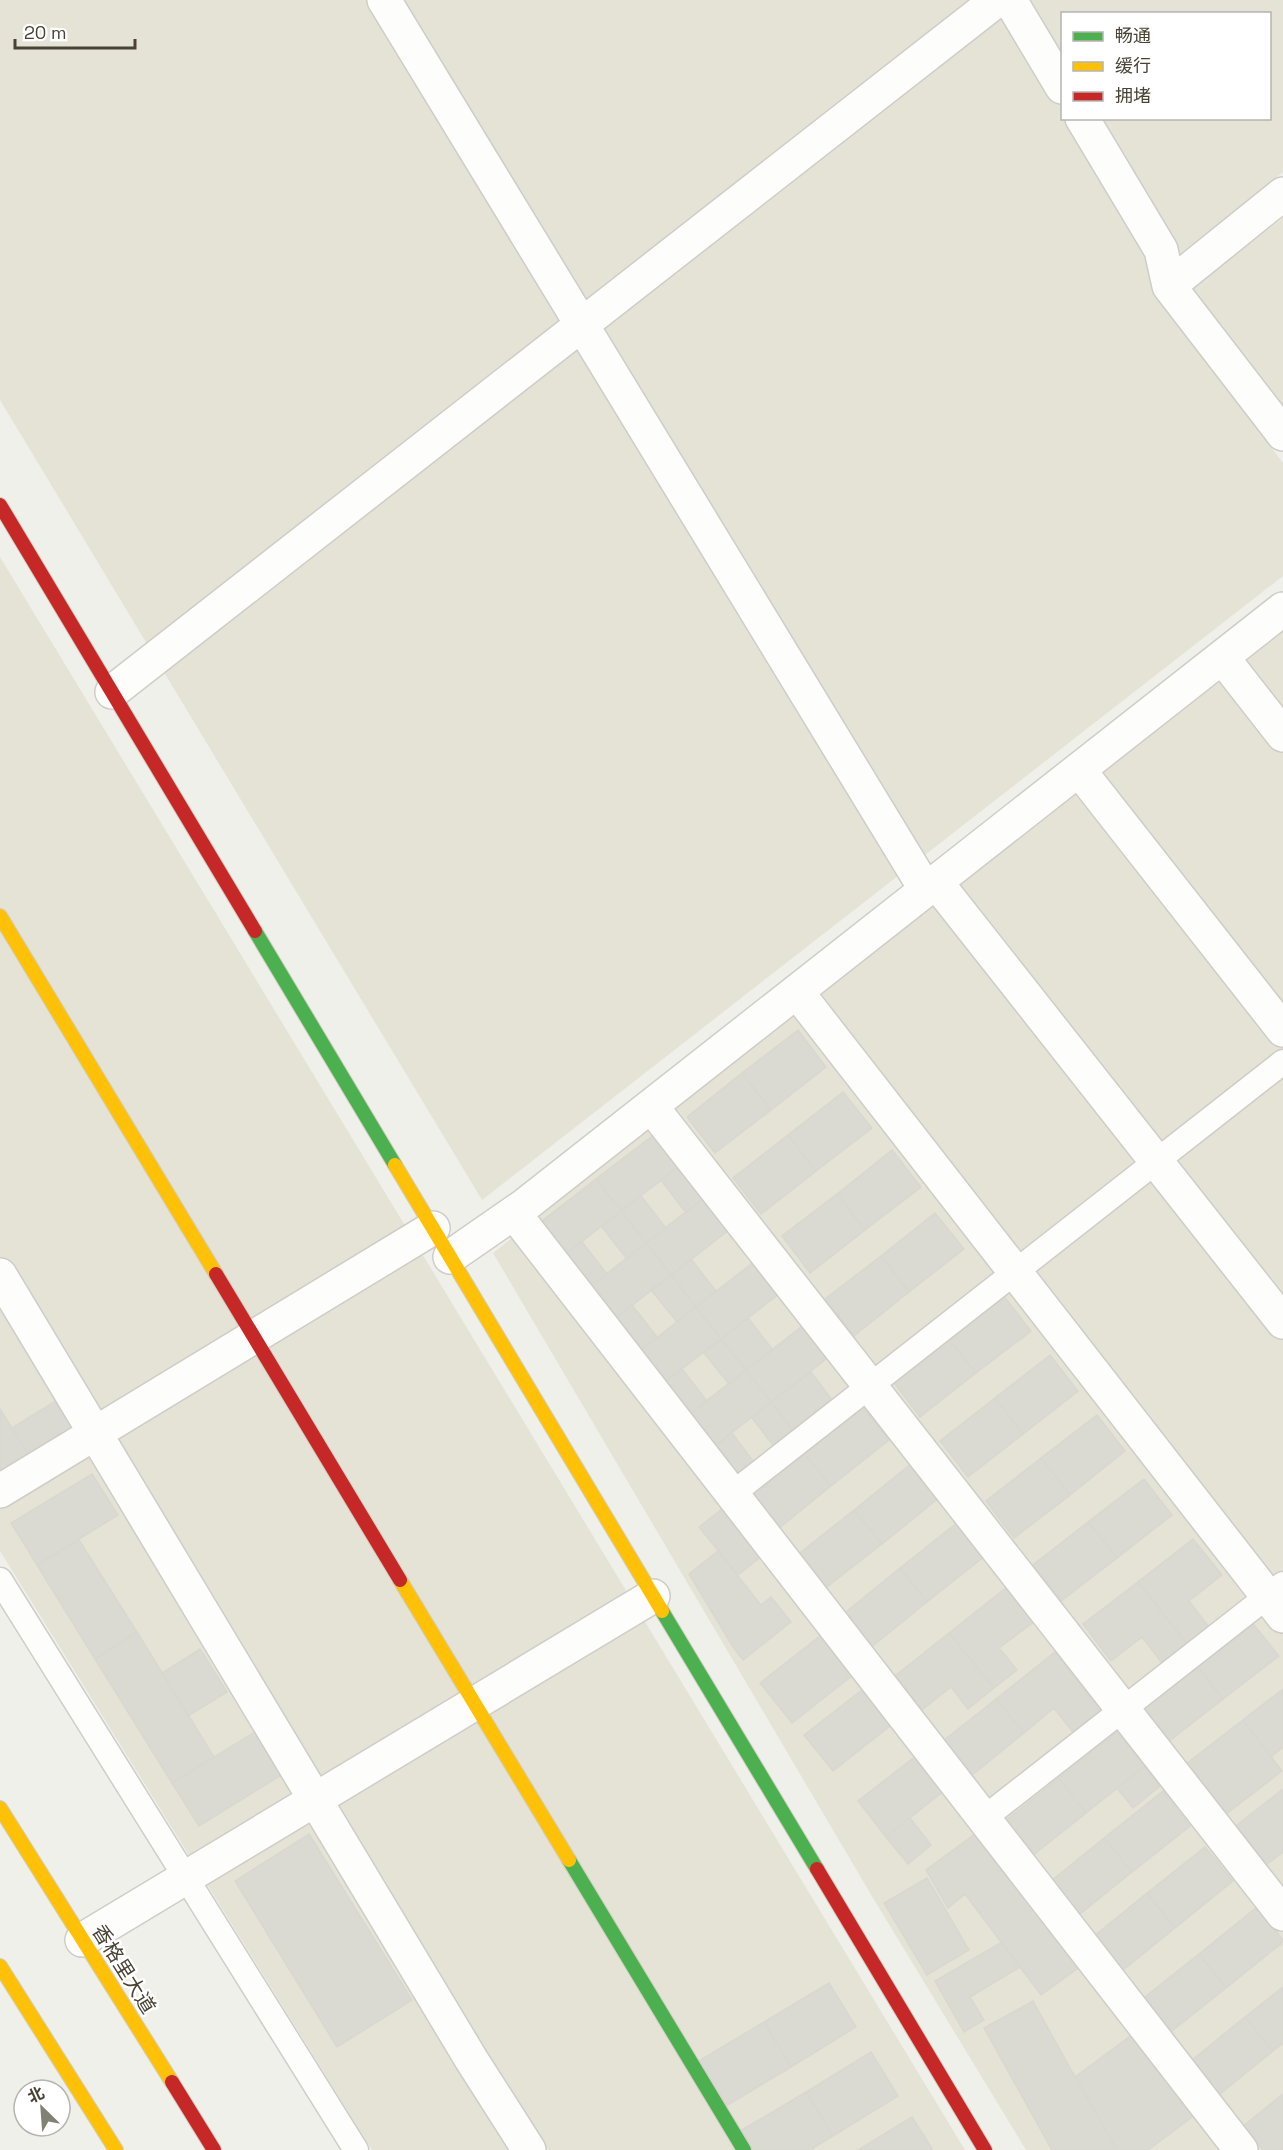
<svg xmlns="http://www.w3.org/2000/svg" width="1283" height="2150" font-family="'Space Grotesk','Noto Sans SC',sans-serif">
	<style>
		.residential { fill: #e5e3d6 }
		.building { fill: #dad9d2; stroke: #d9d7cf; stroke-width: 1.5 }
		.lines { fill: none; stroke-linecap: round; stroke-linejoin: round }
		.lane-casing { stroke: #cfcdc7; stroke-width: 27 }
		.street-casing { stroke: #cfcdc7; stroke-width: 36 }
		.fast-casing { stroke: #d0cec0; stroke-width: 16 }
		.slow-casing { stroke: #d0cec0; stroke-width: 16 }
		.jam-casing { stroke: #d0cec0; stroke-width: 16 }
		.lane { stroke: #fdfdfc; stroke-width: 24 }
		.street { stroke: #fdfdfc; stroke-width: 33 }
		.fast { stroke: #4caf50; stroke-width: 14 }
		.slow { stroke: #ffc107; stroke-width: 14 }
		.jam { stroke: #c62828; stroke-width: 14 }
		.labels { text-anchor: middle; stroke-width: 5; stroke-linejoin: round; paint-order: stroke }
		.street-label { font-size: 20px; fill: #484334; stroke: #fff }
	</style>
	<rect width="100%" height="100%" fill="#f0f0ea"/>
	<path class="residential" d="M0 0H996L1062 107V118L1070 119 1144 237 1154 291 1283 463V576L482 1200 0 400Z
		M1020 0H1283V172L1180 254 1094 119 1270 118V14H1062V69Z
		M1283 218V423L1184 295Z
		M0 557 965 2150H372L0 1551Z
		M1283 626V2150H1026L873 1898 493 1253Z"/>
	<path class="building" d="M798 1030 826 1067 771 1110 742 1073Z
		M742 1073 771 1110 715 1153 687 1117Z
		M843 1092 872 1128 816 1171 788 1135Z
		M655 1134 681 1165 621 1211 596 1179Z
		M788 1135 816 1171 761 1214 733 1178Z
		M892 1150 921 1187 865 1230 837 1194Z
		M681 1165 705 1197 686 1213 661 1180Z
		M596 1179 621 1211 562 1257 537 1225Z
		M837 1194 865 1230 810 1273 782 1236Z
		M641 1196 666 1228 646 1243 621 1211Z
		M705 1197 730 1229 671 1275 646 1243Z
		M621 1211 646 1243 627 1259 602 1227Z
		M935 1213 964 1249 909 1292 881 1256Z
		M582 1242 607 1274 587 1289 562 1257Z
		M646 1243 671 1275 612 1321 587 1289Z
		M881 1256 909 1292 854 1336 825 1299Z
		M691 1259 716 1291 696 1307 671 1275Z
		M755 1261 780 1293 721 1339 696 1307Z
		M671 1275 696 1307 677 1322 651 1290Z
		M1003 1295 1031 1331 976 1373 947 1337Z
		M632 1305 657 1337 637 1353 612 1321Z
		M696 1307 721 1339 662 1384 637 1353Z
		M748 1318 773 1350 746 1370 721 1339Z
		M805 1324 830 1356 771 1402 746 1370Z
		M947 1337 976 1373 920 1417 892 1380Z
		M721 1339 746 1370 729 1384 703 1352Z
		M1050 1355 1078 1391 1023 1434 995 1398Z
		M682 1369 707 1401 687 1416 662 1384Z
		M746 1370 771 1402 712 1448 687 1416Z
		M811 1372 835 1404 796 1434 771 1402Z
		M62 1397 82 1428 32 1460 12 1428Z
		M995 1398 1023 1434 968 1477 940 1441Z
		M771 1402 796 1434 776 1449 752 1418Z
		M862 1406 889 1440 831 1486 803 1452Z
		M0 1409 32 1460 0 1479Z
		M1097 1415 1125 1451 1070 1495 1041 1458Z
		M732 1433 756 1465 737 1480 712 1448Z
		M803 1452 831 1486 773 1533 746 1499Z
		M1041 1458 1070 1495 1014 1538 986 1501Z
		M912 1463 940 1497 882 1544 854 1510Z
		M92 1474 118 1515 37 1565 11 1523Z
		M1144 1479 1172 1515 1117 1558 1088 1522Z
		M730 1503 768 1551 738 1575 699 1527Z
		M854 1510 882 1544 823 1590 796 1556Z
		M958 1522 985 1556 927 1602 900 1568Z
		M1088 1522 1117 1558 1061 1601 1033 1565Z
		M1193 1539 1222 1575 1189 1601 1209 1627 1187 1644 1138 1582Z
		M79 1540 137 1632 95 1659 37 1565Z
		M718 1551 761 1605 771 1597 791 1622 743 1660 733 1647 689 1574Z
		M900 1568 927 1602 869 1649 842 1615Z
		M1138 1582 1187 1644 1162 1663 1142 1637 1111 1661 1083 1624Z
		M1007 1587 1035 1621 999 1648 1017 1670 994 1688 949 1633Z
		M1250 1620 1279 1656 1223 1699 1195 1663Z
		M137 1632 214 1757 172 1783 95 1659Z
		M825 1632 857 1672 792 1723 760 1683Z
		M949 1633 994 1688 968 1709 951 1687 918 1713 891 1679Z
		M200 1649 227 1692 188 1716 162 1673Z
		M1055 1652 1102 1712 1075 1735 1054 1708 1024 1733 996 1699Z
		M1195 1663 1223 1699 1168 1742 1140 1706Z
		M867 1686 895 1722 833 1771 804 1735Z
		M1283 1689V1747L1271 1757 1243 1720Z
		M996 1699 1024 1733 966 1780 938 1745Z
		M1243 1720 1282 1771 1225 1815 1186 1764Z
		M260 1729 286 1772 199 1826 172 1783Z
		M1117 1732 1145 1766 1086 1813 1059 1778Z
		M921 1752 949 1787 886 1837 858 1801Z
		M1145 1766 1160 1786 1133 1808 1117 1788Z
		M1059 1778 1086 1813 1028 1859 1000 1825Z
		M1283 1789V1852L1263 1867 1232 1829Z
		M1163 1791 1190 1826 1132 1872 1104 1838Z
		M910 1818 931 1845 908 1864 886 1837Z
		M983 1828 1085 1963 1041 1995 965 1894 948 1908 926 1870Z
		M309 1834 412 2000 337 2047 235 1881Z
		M1104 1838 1132 1872 1074 1919 1046 1885Z
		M1205 1847 1233 1881 1175 1928 1147 1893Z
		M927 1878 969 1950 927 1975 884 1903Z
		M1147 1893 1175 1928 1117 1975 1089 1940Z
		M1257 1907 1283 1940V1942L1226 1988 1199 1954Z
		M1002 1942 1020 1967 970 1997 984 2020 964 2032 935 1981Z
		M1199 1954 1226 1988 1168 2034 1141 2000Z
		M829 1983 856 2027 791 2067 764 2022Z
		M1283 1987V2043L1273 2051 1245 2017Z
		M1033 2001 1075 2077 1117 2150H1052L984 2028Z
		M1245 2017 1273 2051 1215 2098 1187 2064Z
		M764 2022 791 2067 726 2106 699 2061Z
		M1136 2032 1196 2114 1148 2150H1117L1075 2077Z
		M871 2052 898 2096 833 2136 806 2092Z
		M806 2092 833 2136 810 2150H752L740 2131Z
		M1283 2094V2150H1263L1243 2126Z
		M912 2117 933 2150H858Z"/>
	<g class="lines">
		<g class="lane-casing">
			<path id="lane" d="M732 1494 1283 1062
				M0 1580 356 2150
				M983 1819 1283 1584"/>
		</g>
		<g class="street-casing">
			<path id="street" d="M384 0 926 890
				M1010 0 1062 87
				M1082 118 1161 250 1169 286 1283 434
				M1169 286 1283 194
				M1222 657 1283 735
				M112 692 997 0
				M1079 770 1283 1030
				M936 882 1283 1322
				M797 992 1283 1616
				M651 1106 1283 1914
				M514 1213 1241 2150
				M450 1257 525 1205 1283 609
				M0 1275 471 2059 529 2150
				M0 1491 433 1228
				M82 1940 653 1596"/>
		</g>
		<g class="fast-casing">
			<path id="fast" d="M255 931 395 1165
				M662 1611 817 1869
				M569 1860 744 2150"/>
		</g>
		<g class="slow-casing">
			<path id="slow" d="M0 916 216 1274
				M395 1165 662 1611
				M400 1580 569 1860
				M0 1808 172 2082
				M0 1966 116 2150"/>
		</g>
		<g class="jam-casing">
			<path id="jam" d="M0 505 255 931
				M216 1274 400 1580
				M817 1869 985 2150
				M172 2082 214 2150"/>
		</g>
		<use href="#lane" class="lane"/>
		<use href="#street" class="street"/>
		<use href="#fast" class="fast"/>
		<use href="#slow" class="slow"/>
		<use href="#jam" class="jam"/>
	</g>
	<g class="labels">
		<g class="street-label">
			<text transform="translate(124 1969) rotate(58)" y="7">香格里大道</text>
		</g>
	</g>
	<rect x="1061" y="12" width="210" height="108" fill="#ffffff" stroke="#b6b4ae" stroke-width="1.5"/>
	<rect x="1073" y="32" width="30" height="9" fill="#4caf50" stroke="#b6b4ae" stroke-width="1.5"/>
	<text x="1115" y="42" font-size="18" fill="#484334">畅通</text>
	<rect x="1073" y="62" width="30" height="9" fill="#ffc107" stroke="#b6b4ae" stroke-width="1.5"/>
	<text x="1115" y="72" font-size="18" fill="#484334">缓行</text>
	<rect x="1073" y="92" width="30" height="9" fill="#c62828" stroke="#b6b4ae" stroke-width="1.5"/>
	<text x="1115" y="102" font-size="18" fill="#484334">拥堵</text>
	<g transform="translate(42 2108) rotate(335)"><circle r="28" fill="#ffffff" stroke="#b6b4ae" stroke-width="1.5"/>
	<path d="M0-4.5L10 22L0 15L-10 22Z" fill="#838074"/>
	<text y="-9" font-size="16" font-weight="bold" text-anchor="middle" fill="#484334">北</text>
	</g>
	<path d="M15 39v9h120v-9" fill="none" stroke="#484334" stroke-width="3"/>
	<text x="24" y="39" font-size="18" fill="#484334" stroke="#ffffff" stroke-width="4.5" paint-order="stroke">20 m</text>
</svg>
